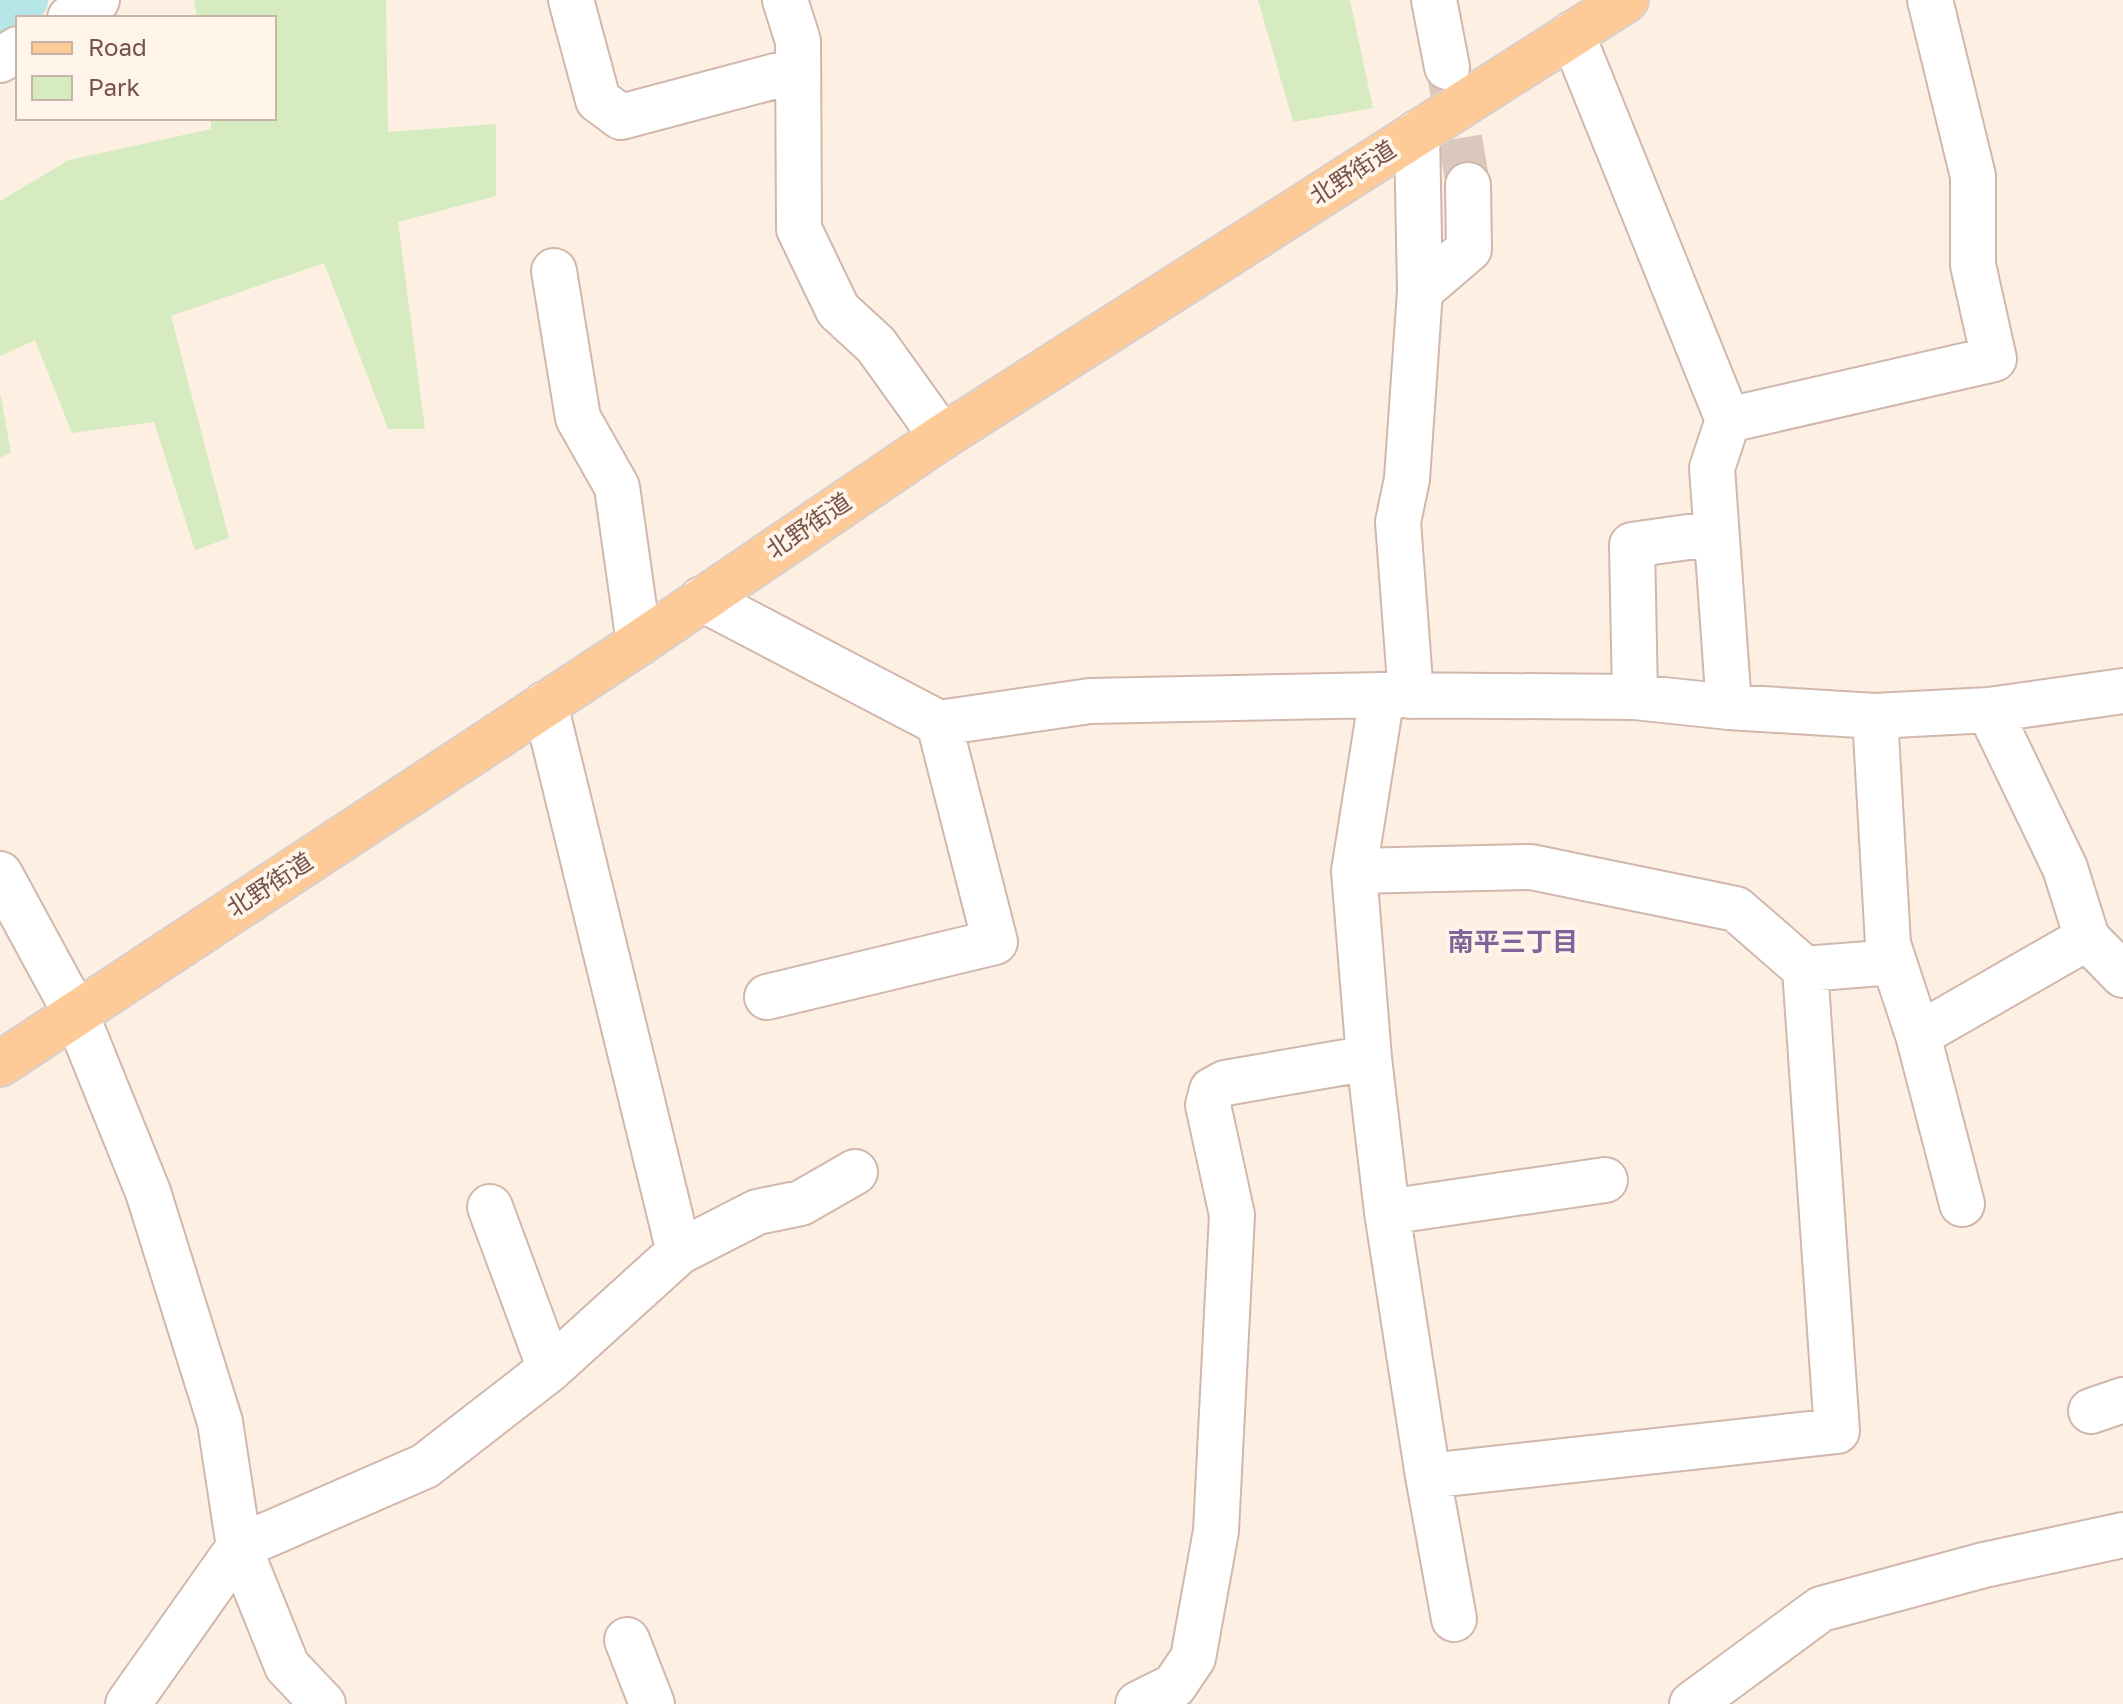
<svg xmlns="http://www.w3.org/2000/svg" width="2123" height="1704" font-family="'Golos Text','Noto Sans JP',sans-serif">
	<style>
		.green { fill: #d7ebc0 }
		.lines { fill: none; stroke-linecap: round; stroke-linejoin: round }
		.canal { stroke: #b6e6e7; stroke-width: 44 }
		.minor-tunnel { stroke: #dbc8bc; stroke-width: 44; stroke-dasharray: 44 22; stroke-linecap: butt }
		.minor-casing { stroke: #d1b7ac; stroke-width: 48 }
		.major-casing { stroke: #d9cfcc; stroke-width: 48 }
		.minor { stroke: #fff; stroke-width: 44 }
		.major { stroke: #fecb98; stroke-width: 44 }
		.labels { text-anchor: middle; stroke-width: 8; stroke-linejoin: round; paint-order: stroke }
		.street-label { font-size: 24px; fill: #765248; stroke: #fff4e9 }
		.neighbourhood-label { font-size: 26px; font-weight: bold; fill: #806399; stroke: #fff4e9 }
	</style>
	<rect width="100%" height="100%" fill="#fdefe2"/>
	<path class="green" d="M194 0H386L388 132 496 124V196L398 222 425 429H388L324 263 171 316 229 538 195 550 154 422 72 433 35 340 0 356V201L69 160 211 129V118H274V18H197Z
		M1258 0H1350L1373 108 1293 122Z
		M0 392 11 452 0 458Z"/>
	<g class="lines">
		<path class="canal" d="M0 16 26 0"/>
		<path class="minor-tunnel" d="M1449 73 1468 185"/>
		<g class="minor-casing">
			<path id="minor" d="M571 0 598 100 621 117 798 70
				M785 0 798 41 799 229 838 310 876 345 942 437
				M1434 0 1447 67
				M70 18 97 0
				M1572 34 1728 420 1712 468 1729 707
				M0 60 18 49
				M554 271 578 418 617 487 639 643
				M1420 291 1469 249 1468 185
				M1728 420 1994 359 1973 265V176L1930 0
				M702 599 939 723 995 942 767 997
				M1382 695 1635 697 1729 707 1875 716 1989 710 2123 691
				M1411 696 1398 522 1407 479 1420 291 1417 133
				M1635 697 1632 545 1716 533
				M1989 710 2065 868 2087 938 2123 975
				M1875 716 1888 944 1918 1035 1962 1204
				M939 723 1090 701 1382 695 1354 871 1369 1058 1387 1212 1428 1476 1454 1619
				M1354 871 1531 867 1736 909 1805 969 1837 1431 1428 1476
				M0 874 76 1014 148 1192 220 1422 239 1547 287 1666 323 1704
				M1805 969 1893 962
				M1918 1035 2087 938
				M490 1207 550 1369
				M1387 1212 1605 1180
				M679 1252 757 1212 801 1203 855 1172
				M2091 1411 2123 1400
				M627 1640 652 1704
				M128 1704 239 1547 425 1466 550 1369 679 1252 545 704
				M1138 1704 1174 1686 1193 1658 1216 1531 1232 1215 1208 1105 1212 1090 1225 1083 1369 1058
				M1692 1704 1821 1609 1984 1565 2123 1535"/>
		</g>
		<g class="major-casing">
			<path id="major" d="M0 1064 639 643 942 437 1626 0"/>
		</g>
		<use href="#minor" class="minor"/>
		<use href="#major" class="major"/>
	</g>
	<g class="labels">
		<g class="street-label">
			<text transform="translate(1353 173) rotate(-33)" y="8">北野街道</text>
			<text transform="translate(809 526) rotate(-34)" y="8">北野街道</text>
			<text transform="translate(270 885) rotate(-33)" y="8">北野街道</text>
		</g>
		<g class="neighbourhood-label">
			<text x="1513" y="951">南平三丁目</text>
		</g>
	</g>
	<rect x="16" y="16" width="260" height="104" fill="#fff4e9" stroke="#c8b3a9" stroke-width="2"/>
	<rect x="32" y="42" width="40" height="12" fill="#fecb98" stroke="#c8b3a9" stroke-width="2"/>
	<text x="88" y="56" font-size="24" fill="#765248">Road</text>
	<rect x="32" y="76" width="40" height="24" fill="#d7ebc0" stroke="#c8b3a9" stroke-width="2"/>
	<text x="88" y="96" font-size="24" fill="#765248">Park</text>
</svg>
